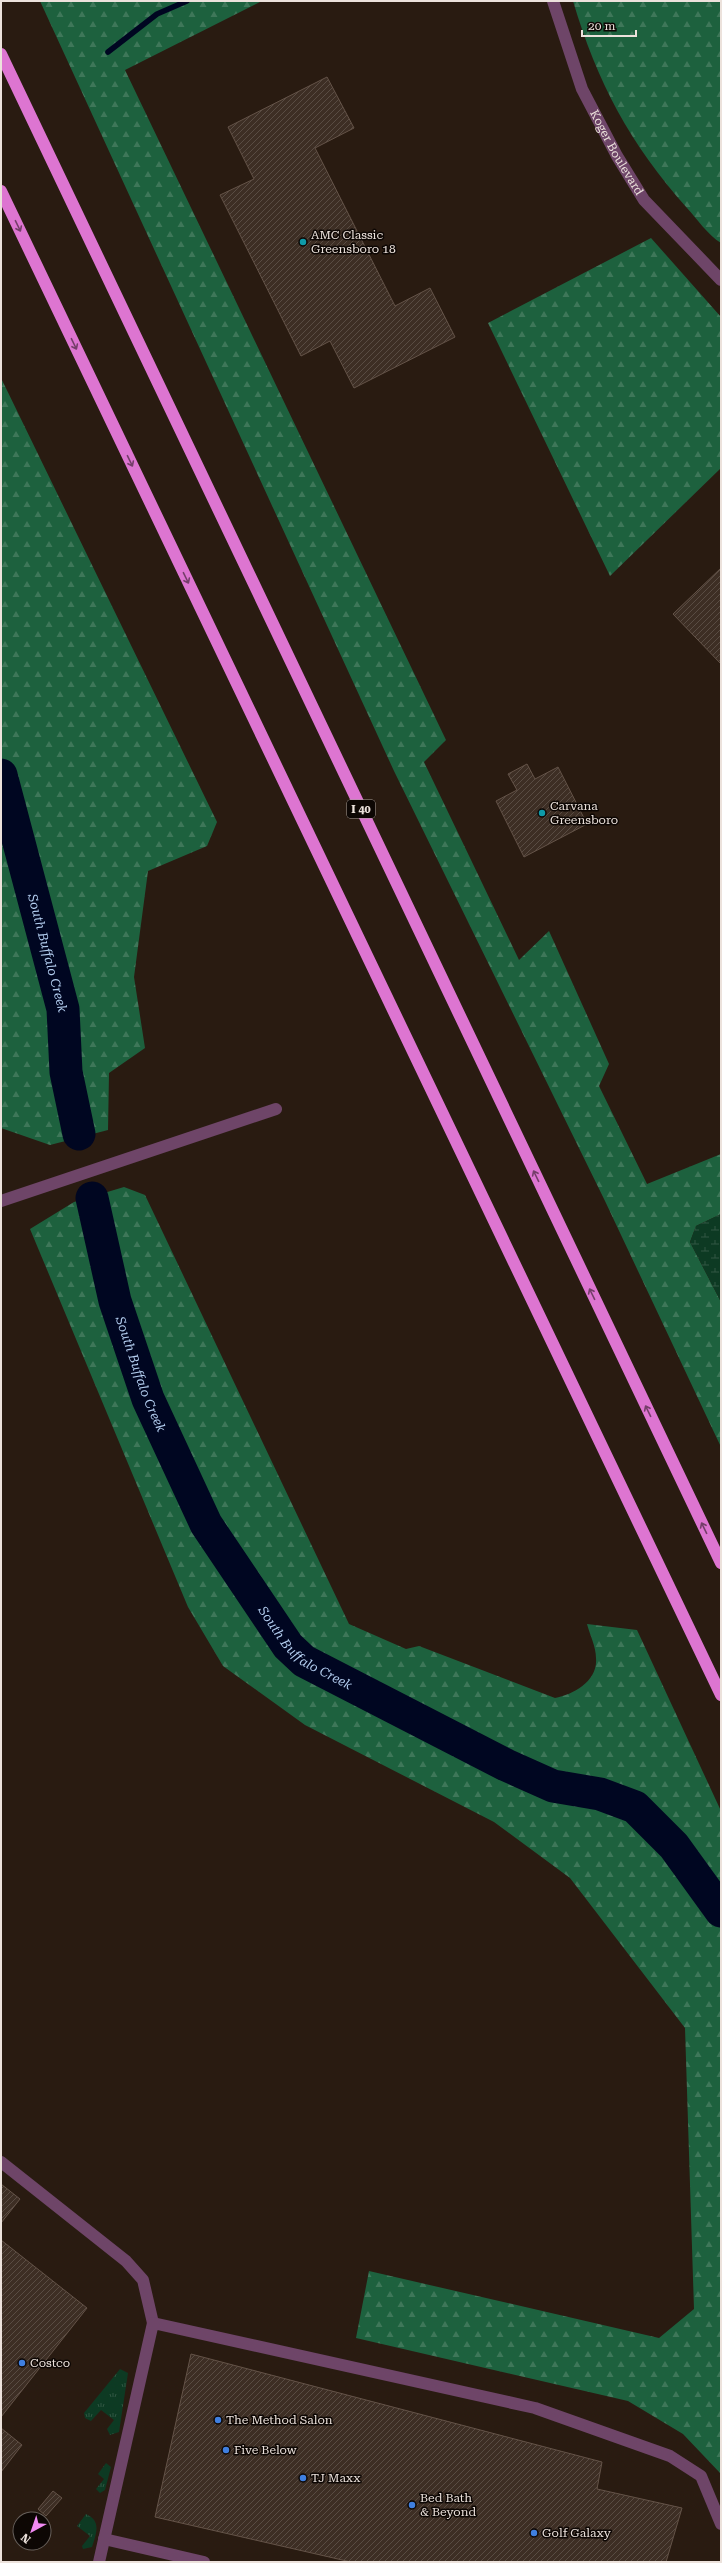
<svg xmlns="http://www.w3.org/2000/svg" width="722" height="2563" font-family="'Roboto Serif',serif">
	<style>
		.grass { fill: url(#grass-tufts) }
		.forest { fill: url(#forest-firs) }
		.wetland { fill: url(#wetland-marsh) }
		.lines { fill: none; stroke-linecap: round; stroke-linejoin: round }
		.stream { stroke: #000621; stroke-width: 5.5 }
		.river { stroke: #000621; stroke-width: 33 }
		.building { fill: url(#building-hatch); stroke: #645348 }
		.minor { stroke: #6e4568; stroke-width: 12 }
		.highway { stroke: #dd75d1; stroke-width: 12 }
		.oneway { stroke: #753e6a }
		.culture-dot { fill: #0f9aa8; stroke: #0d0704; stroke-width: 1.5 }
		.shop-dot { fill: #3f7fe0; stroke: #0d0704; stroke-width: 1.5 }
		.labels { text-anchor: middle; stroke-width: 3; stroke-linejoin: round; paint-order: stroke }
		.shield { fill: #0d0704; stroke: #a9a09b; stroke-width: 1 }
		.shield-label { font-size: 11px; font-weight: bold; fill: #ece2dc }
		.street-label { font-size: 12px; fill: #ece2dc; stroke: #0d0704 }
		.poi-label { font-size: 12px; fill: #ece2dc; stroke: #0d0704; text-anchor: start }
		.water-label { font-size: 13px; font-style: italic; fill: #b1ccee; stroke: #0d0704 }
	</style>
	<defs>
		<pattern id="grass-tufts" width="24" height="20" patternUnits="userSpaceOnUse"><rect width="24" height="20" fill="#0d3a23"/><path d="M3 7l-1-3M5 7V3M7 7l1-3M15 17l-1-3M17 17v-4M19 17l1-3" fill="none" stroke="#305642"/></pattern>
		<pattern id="forest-firs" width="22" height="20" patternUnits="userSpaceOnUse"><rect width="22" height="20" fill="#1d613e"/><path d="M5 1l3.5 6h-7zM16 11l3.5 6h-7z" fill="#3e7759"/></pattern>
		<pattern id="wetland-marsh" width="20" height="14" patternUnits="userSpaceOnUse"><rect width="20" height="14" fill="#0d3a23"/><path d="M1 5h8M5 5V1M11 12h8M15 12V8" fill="none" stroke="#305642"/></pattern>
		<pattern id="building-hatch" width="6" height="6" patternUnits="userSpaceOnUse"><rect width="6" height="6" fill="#3d2e24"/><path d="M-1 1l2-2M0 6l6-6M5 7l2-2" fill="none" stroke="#594c43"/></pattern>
	</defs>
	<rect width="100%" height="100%" fill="#291b11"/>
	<path class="grass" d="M120 2369 128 2373 119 2432 110 2435 107 2429 114 2420 101 2410 91 2421 85 2418 84 2413Z
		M106 2463 111 2467 105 2490 100 2493 96 2489 104 2479 98 2474Z
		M86 2514C102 2521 96 2534 92 2547L83 2549 82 2546 90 2536 77 2526Z"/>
	<path class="forest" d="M40 1H262L125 70 446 740 424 762 519 960 549 931 609 1064 599 1086 647 1184 721 1154V1214L696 1226 690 1242 721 1302V1447L605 1201 394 771Z
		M573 1H721V243C708 235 697 219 687 208 630 144 597 82 573 1Z
		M651 238 721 317V468L610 576 488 323Z
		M1 378 217 822 207 846 148 871 134 977 145 1048 109 1073 108 1130 50 1145 1 1128Z
		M124 1187 145 1195 349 1624 406 1649 419 1646 555 1698C574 1694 598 1681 596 1658 596 1647 590 1635 587 1624L637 1630 721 1811V2474L683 2434 628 2401 356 2338 369 2271 659 2338 694 2309 685 2028 570 1878 494 1822 305 1725 223 1666 188 1607 30 1229 74 1202Z"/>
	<path class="wetland" d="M721 1214V1302L690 1242 696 1226Z"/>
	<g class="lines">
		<path class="stream" d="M108 52 157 14 187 1"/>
		<g class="river">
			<path id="s1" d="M1 775 63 1009 66 1072 79 1134"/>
			<path id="s2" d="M92 1198 115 1301 148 1399 206 1524 288 1646 304 1661 506 1765 553 1786 600 1794 635 1807 674 1846 721 1911"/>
		</g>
	</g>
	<path class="building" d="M327 77 354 128 315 148 395 306 430 288 455 337 354 388 330 341 301 356 220 195 254 179 228 127Z
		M721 568V664L673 614Z
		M527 764 535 779 558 767 587 824 524 857 496 801 517 790 508 774Z
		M1 2184 20 2199 1 2223Z
		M1 2240 87 2308 1 2417Z
		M191 2354 602 2462 597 2489 682 2508 666 2562H351L155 2517Z
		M1 2428 22 2445 1 2472Z
		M53 2491 62 2498 46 2516 38 2509Z"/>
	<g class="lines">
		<g class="minor">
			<path id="s3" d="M553 1 582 89 617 156 644 200 721 280"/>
			<path d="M1 1201 276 1109"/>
			<path d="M1 2162 126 2261 143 2280 153 2323"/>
			<path d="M104 2539 204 2562"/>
			<path d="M99 2562 153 2323 535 2408 670 2456 701 2476 721 2524"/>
		</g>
		<path class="highway" d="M1 54 721 1563
			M1 191 721 1695"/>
	</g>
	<defs><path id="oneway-shaft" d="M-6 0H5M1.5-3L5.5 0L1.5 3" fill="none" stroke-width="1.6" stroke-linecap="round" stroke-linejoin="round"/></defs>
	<g class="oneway">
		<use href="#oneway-shaft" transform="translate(18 226) rotate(64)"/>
		<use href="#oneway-shaft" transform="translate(74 344) rotate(64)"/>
		<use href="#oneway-shaft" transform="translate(130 461) rotate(64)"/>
		<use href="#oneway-shaft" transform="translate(186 578) rotate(64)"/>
		<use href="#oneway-shaft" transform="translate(536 1176) rotate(-116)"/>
		<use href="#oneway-shaft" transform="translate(592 1294) rotate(-116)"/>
		<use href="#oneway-shaft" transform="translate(648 1411) rotate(-116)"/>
		<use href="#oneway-shaft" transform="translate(704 1528) rotate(-116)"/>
	</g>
	<g class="culture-dot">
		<circle cx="303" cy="242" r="4"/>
		<circle cx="542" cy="813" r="4"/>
	</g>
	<g class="shop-dot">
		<circle cx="22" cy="2363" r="4"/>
		<circle cx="218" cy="2420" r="4"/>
		<circle cx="226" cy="2450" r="4"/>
		<circle cx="303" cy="2478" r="4"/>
		<circle cx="412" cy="2505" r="4"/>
		<circle cx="534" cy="2533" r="4"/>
	</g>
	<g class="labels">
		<rect class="shield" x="347" y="800" width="28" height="18" rx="3"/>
		<g class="shield-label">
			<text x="361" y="813">I 40</text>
		</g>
		<g class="street-label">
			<text dy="4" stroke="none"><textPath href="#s3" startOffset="165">Koger Boulevard</textPath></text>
		</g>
		<g class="poi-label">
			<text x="311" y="239">AMC Classic<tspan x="311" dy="14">Greensboro 18</tspan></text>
			<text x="550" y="810">Carvana<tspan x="550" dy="14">Greensboro</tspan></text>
			<text x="30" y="2367">Costco</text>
			<text x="226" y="2424">The Method Salon</text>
			<text x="234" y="2454">Five Below</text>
			<text x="311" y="2482">TJ Maxx</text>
			<text x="420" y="2502">Bed Bath<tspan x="420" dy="14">&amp; Beyond</tspan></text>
			<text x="542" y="2537">Golf Galaxy</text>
		</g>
		<g class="water-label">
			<text dy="5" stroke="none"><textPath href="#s1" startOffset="184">South Buffalo Creek</textPath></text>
			<text dy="5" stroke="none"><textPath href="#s2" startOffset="183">South Buffalo Creek</textPath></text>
			<text dy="5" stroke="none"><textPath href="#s2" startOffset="508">South Buffalo Creek</textPath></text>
		</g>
	</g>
	<rect width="722" height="2563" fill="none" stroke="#ece2dc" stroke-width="4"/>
	<g transform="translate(32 2531) rotate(220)"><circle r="19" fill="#0d0704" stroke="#665f5a"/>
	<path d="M0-3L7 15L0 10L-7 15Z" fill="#f28af3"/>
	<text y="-6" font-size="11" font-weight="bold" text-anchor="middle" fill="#ece2dc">N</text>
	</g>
	<path d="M582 30v6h54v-6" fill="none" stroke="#ece2dc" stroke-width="2"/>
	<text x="588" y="30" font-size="12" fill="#ece2dc" stroke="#0d0704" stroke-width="3" paint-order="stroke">20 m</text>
</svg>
